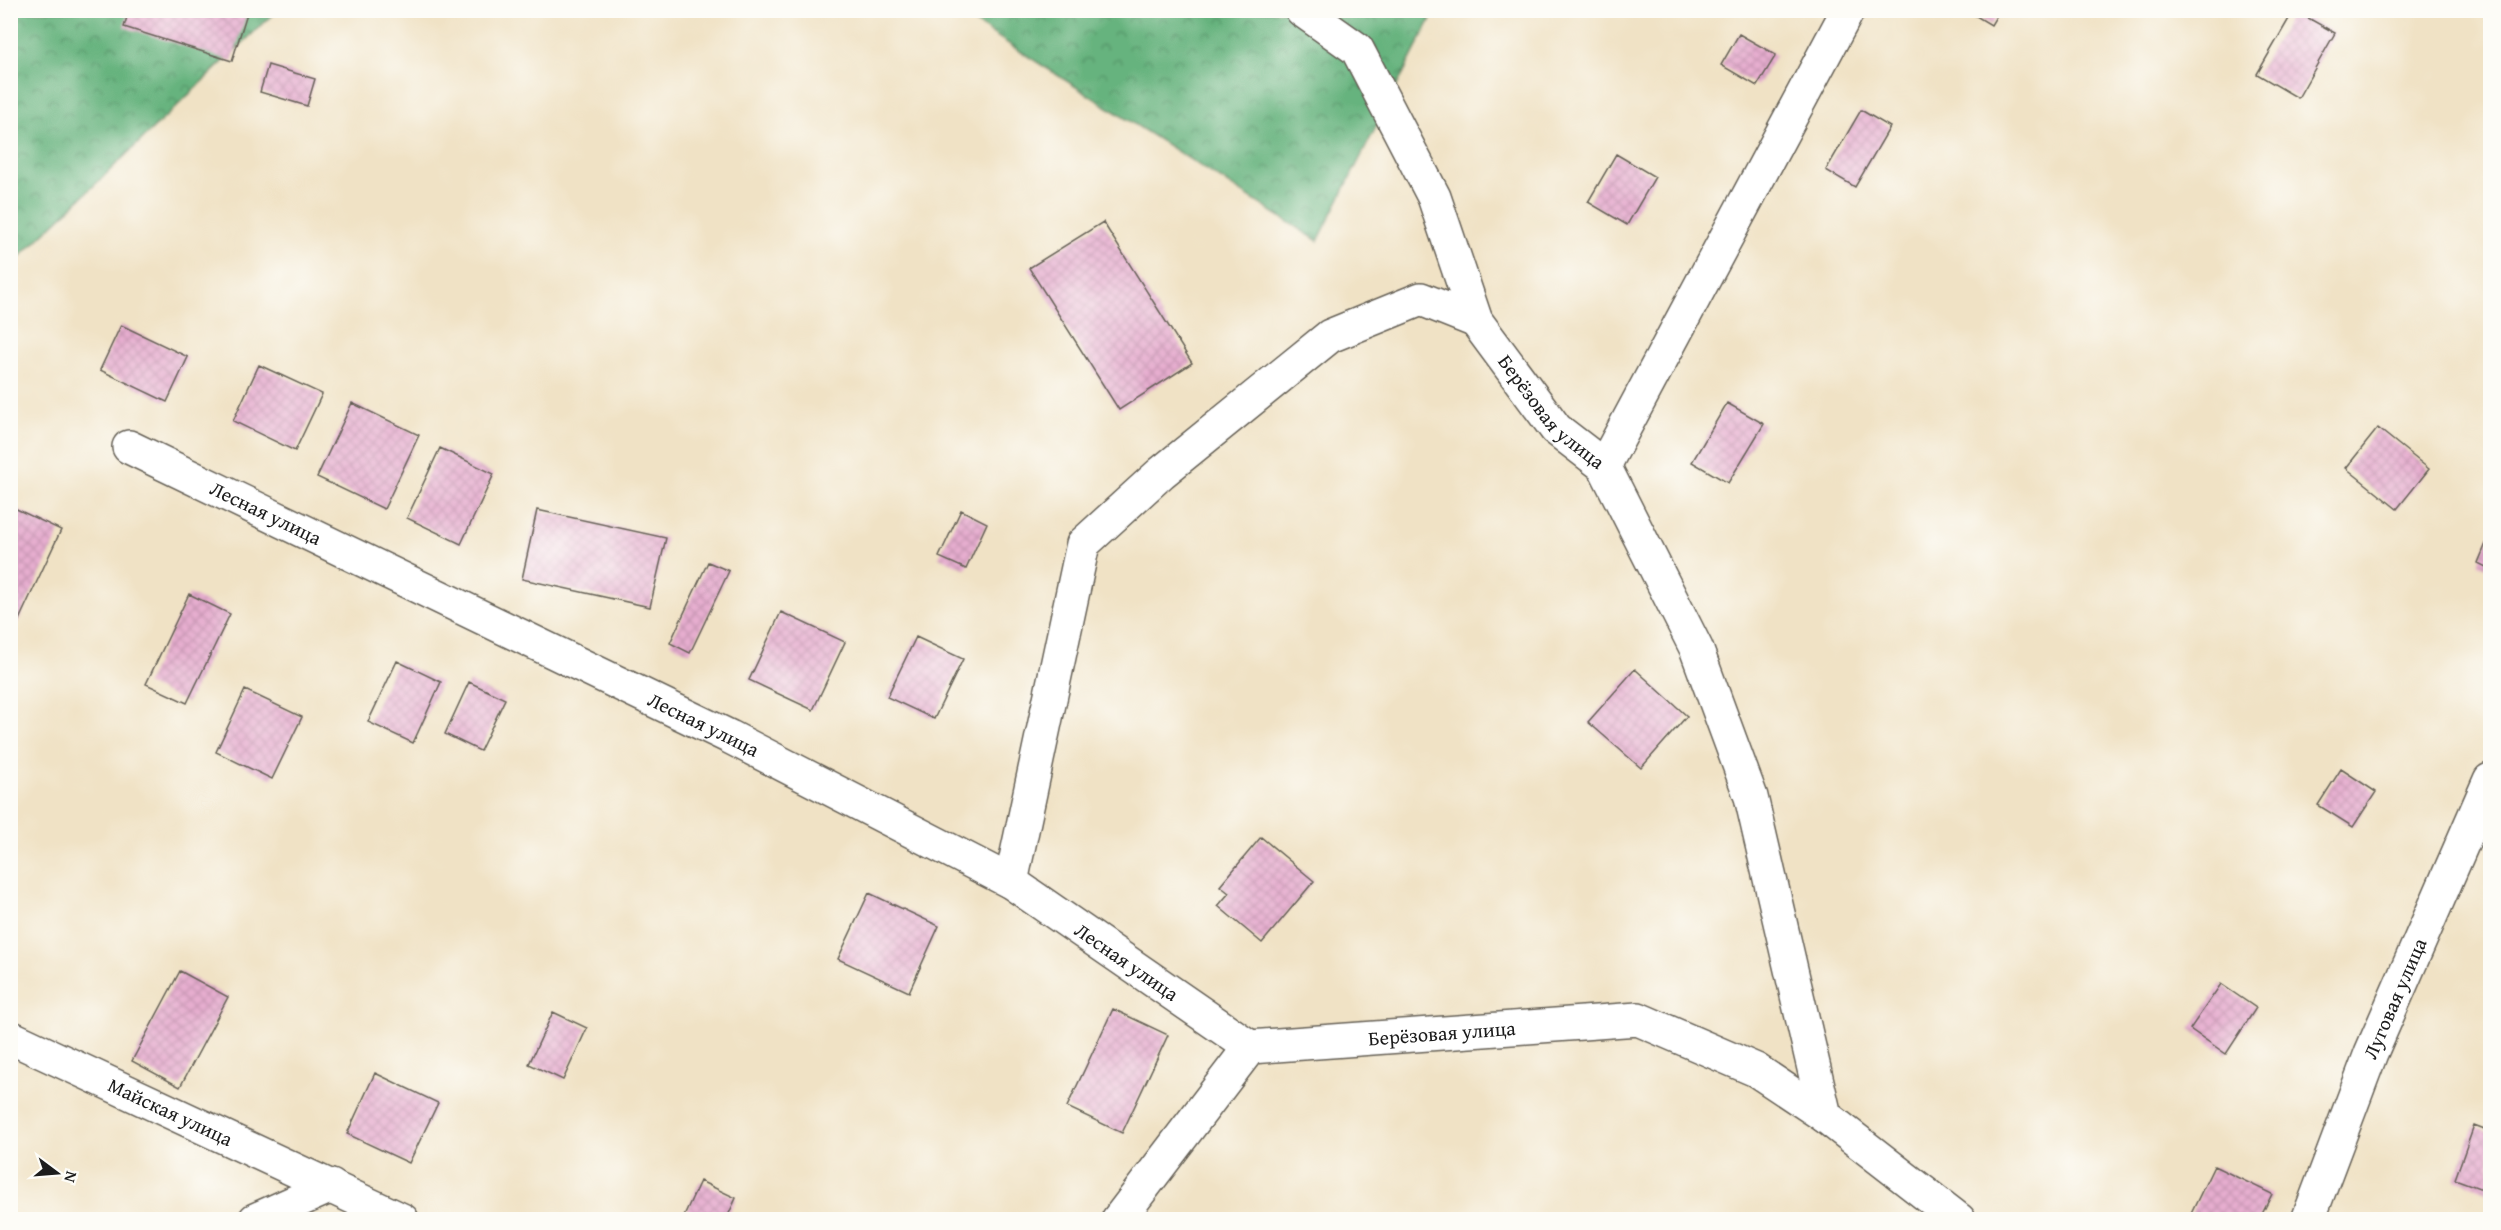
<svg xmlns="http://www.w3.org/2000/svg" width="2501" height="1230" font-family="'Gentium Book Plus',serif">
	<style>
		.forest { fill: url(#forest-crowns); stroke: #41684d; stroke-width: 1.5 }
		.building { fill: url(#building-cross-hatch) }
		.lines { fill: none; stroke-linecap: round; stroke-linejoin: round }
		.minor-casing { stroke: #666157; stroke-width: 36 }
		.minor { stroke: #fff; stroke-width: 33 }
		.labels { text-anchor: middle; stroke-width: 4.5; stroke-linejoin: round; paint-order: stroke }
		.street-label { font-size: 20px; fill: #1c1c1c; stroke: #fdfcf7 }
	</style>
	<defs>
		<pattern id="forest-crowns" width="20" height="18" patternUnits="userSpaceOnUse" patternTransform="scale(1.5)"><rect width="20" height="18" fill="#66b37e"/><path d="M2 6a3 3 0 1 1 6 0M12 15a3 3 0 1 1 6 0" fill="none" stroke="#539166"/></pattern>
		<pattern id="building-cross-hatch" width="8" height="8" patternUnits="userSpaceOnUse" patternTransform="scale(1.5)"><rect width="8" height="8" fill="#e6adcf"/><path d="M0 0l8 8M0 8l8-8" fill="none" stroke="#c594b1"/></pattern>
	</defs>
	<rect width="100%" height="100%" fill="#fdfcf7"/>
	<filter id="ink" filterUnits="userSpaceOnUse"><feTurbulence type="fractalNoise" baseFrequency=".0167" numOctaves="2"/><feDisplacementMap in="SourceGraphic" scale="12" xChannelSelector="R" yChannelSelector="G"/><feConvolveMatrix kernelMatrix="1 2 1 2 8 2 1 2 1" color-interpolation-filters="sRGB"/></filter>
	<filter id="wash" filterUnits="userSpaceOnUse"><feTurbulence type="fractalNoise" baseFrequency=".008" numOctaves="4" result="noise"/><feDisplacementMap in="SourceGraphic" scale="24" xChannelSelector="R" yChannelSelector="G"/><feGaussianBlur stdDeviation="1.35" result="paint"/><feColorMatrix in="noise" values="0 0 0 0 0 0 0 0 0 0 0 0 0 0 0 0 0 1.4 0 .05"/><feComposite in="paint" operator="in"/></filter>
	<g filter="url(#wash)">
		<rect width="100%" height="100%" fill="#f0e2c5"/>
		<path class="forest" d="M11 11H276L11 265Z
			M957 11H1435L1318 241Z"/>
		<g id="blocks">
			<path class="building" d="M129 10H248L232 61 124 27Z
				M1966 10H2000L1991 25Z
				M2294 10 2335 33 2298 98 2257 74Z
				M1739 34 1776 55 1757 86 1721 65Z
				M268 65 315 79 307 106 260 92Z
				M1861 110 1890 127 1855 187 1826 170Z
				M1616 154 1655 177 1627 225 1588 202Z
				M1103 222 1192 363 1119 410 1029 268Z
				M121 325 188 357 167 402 100 370Z
				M259 365 322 394 295 451 233 421Z
				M352 403 419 435 384 509 317 477Z
				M1727 403 1764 424 1728 483 1692 462Z
				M2378 428 2429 469 2397 509 2346 468Z
				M440 448 494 474 461 544 407 518Z
				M10 506 61 530 17 624 10 620Z
				M537 510 666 538 650 607 522 579Z
				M961 510 987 523 966 569 939 557Z
				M2490 534V569L2478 563Z
				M708 562 729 571 690 653 670 643Z
				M189 594 230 614 187 703 146 684Z
				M781 612 845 642 813 710 749 680Z
				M916 637 963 659 934 719 887 697Z
				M397 661 441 682 413 743 368 722Z
				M1635 669 1687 716 1641 768 1588 722Z
				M469 682 505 699 480 751 445 734Z
				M245 690 302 717 272 779 216 752Z
				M2341 769 2376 792 2353 827 2318 805Z
				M1261 837 1314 881 1262 943 1218 906 1229 893 1220 886Z
				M869 893 939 926 909 992 838 959Z
				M180 971 228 997 180 1087 132 1061Z
				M2221 984 2256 1008 2226 1054 2190 1029Z
				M1113 1009 1168 1035 1122 1133 1067 1107Z
				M553 1012 587 1028 563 1080 529 1064Z
				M375 1073 438 1103 409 1163 347 1134Z
				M2474 1126 2490 1132V1192L2455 1179Z
				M2214 1166 2272 1194 2259 1220H2188Z
				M700 1181 736 1198 726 1220H682Z"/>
		</g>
	</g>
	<g filter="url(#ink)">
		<use href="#blocks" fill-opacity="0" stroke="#666157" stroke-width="1.5"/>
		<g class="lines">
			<g class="minor-casing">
				<g id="minor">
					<path id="s1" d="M1302 10 1357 49 1434 197 1476 321 1556 429 1604 466 1696 648 1751 797 1825 1116 1959 1220"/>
					<path id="s2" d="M129 447 730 737 1011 882 1250 1047"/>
					<path d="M1604 466 1848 10"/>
					<path d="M1011 882 1083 544 1161 473 1330 336 1421 299 1476 321"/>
					<path id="s3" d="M10 1037 402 1220"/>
					<path d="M255 1220 331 1186"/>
					<path id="s4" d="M1118 1220 1250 1047 1638 1019 1756 1070 1825 1116"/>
					<path id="s5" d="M2308 1220 2371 1053 2490 780"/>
				</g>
			</g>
			<use href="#minor" class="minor"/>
		</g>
	</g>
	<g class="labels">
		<g class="street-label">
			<text dy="7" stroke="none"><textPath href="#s1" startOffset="484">Берёзовая улица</textPath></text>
			<text dy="7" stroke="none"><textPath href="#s2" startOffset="152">Лесная улица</textPath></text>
			<text dy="7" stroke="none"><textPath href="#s2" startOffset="638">Лесная улица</textPath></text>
			<text dy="7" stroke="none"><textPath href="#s2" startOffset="1124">Лесная улица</textPath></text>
			<text dy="7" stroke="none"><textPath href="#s5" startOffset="238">Луговая улица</textPath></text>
			<text dy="7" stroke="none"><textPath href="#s4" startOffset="410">Берёзовая улица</textPath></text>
			<text dy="7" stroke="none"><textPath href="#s3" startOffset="177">Майская улица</textPath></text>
		</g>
	</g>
	<rect width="2501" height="1230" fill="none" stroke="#fdfcf7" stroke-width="36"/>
	<g transform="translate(57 1173) rotate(106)" stroke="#fdfcf7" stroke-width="4.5" paint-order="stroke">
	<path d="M0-4.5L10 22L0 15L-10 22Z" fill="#1c1c1c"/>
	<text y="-9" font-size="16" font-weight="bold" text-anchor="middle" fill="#1c1c1c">N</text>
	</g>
</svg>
